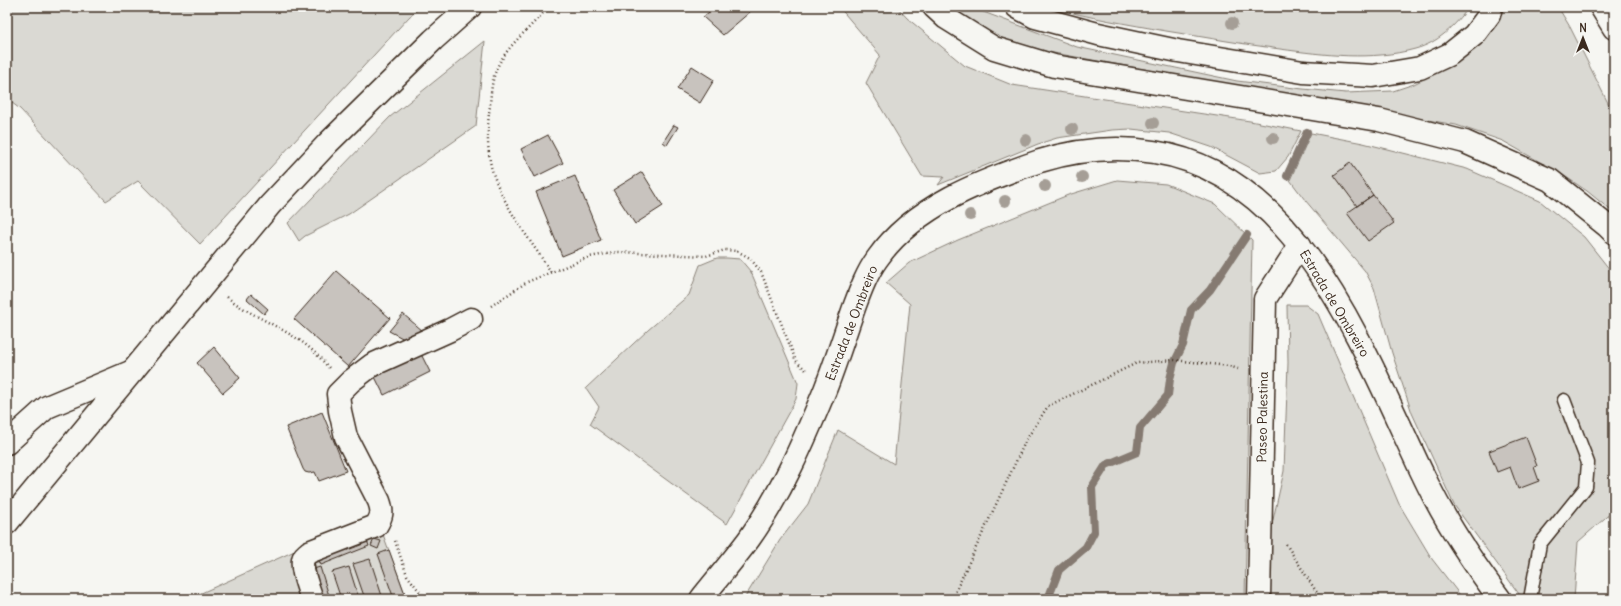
<svg xmlns="http://www.w3.org/2000/svg" width="1621" height="606" font-family="Delius,sans-serif">
	<style>
		.green { fill: #dad9d3; stroke: #8a8278 }
		.lines { fill: none; stroke-linecap: round; stroke-linejoin: round }
		.stream { stroke: #857a71; stroke-width: 8 }
		.building { fill: #c8c3be; stroke: #3b2a1e }
		.service-casing { stroke: #3b2a1e; stroke-width: 15 }
		.minor-casing { stroke: #3b2a1e; stroke-width: 25 }
		.tertiary-casing { stroke: #3b2a1e; stroke-width: 25 }
		.trunk-casing { stroke: #3b2a1e; stroke-width: 25 }
		.path { stroke: #3b2a1e; stroke-width: 2.5; stroke-dasharray: 1 3; stroke-linecap: butt }
		.service { stroke: #f6f6f2; stroke-width: 12 }
		.minor { stroke: #f6f6f2; stroke-width: 22 }
		.tertiary { stroke: #f6f6f2; stroke-width: 22 }
		.trunk { stroke: #f6f6f2; stroke-width: 22 }
		.tree { fill: #a59e96 }
		.labels { text-anchor: middle; stroke-width: 3; stroke-linejoin: round; paint-order: stroke }
		.street-label { font-size: 13px; fill: #3b2a1e; stroke: #f6f6f2 }
	</style>
	<rect width="100%" height="100%" fill="#f6f6f2"/>
	<filter id="ink" filterUnits="userSpaceOnUse"><feTurbulence type="fractalNoise" baseFrequency=".025" numOctaves="2"/><feDisplacementMap in="SourceGraphic" scale="8" xChannelSelector="R" yChannelSelector="G"/><feConvolveMatrix kernelMatrix="1 2 1 2 8 2 1 2 1" color-interpolation-filters="sRGB"/></filter>
	<g filter="url(#ink)">
		<path class="green" d="M7 7H420L409 17 200 244 138 181 106 201 20 109 7 99Z
			M839 7H897L907 18 965 66 1012 85 1250 121 1301 131 1288 157 1276 171 1260 173 1211 147 1169 133 1131 129 1112 130 1057 138 1038 144 938 185 944 177 922 176 866 83 880 55Z
			M949 7H973L978 10 1077 47 1237 81 1303 89 1346 93 1393 91 1414 84 1449 66 1501 7H1558L1570 27 1614 115V213L1587 191 1563 175 1503 141 1456 125 1048 52 1000 38 972 26Z
			M1051 7H1469C1455 26 1438 43 1415 49 1372 61 1324 55 1280 49 1242 44 1204 37 1166 31 1128 24 1088 18 1051 7Z
			M485 41 476 126 349 214 305 236 299 241 288 223 390 117Z
			M1311 133 1363 143 1467 169 1540 201 1584 237 1614 275V510L1578 542 1574 599H1524L1519 594 1454 505 1412 413 1392 353 1374 288 1365 271 1305 200 1290 180Z
			M1117 180 1166 184 1215 204 1252 240 1245 599H744L780 540 808 504 838 430 894 464 910 304 886 283 909 263 958 240 1068 195Z
			M717 258H727L740 259 751 272 798 383 796 399 727 524 590 424 599 407 586 388 648 330 689 295 700 265Z
			M1287 305H1306L1318 314 1399 504 1432 559 1463 599H1267L1268 542 1284 471 1288 363Z
			M381 529 405 594 411 599H316L310 559Z
			M299 549 305 599H188Z"/>
		<g class="lines">
			<path class="stream" d="M1287 176 1307 132
				M1048 599 1059 570 1086 547 1094 532 1092 487 1106 465 1137 452 1140 428 1168 395 1170 379 1174 363 1183 345 1191 310 1210 290 1247 235"/>
		</g>
		<path class="building" d="M715 7H748L750 12 723 35 703 17Z
			M748 7H757L751 11Z
			M692 66 714 80 700 103 677 89Z
			M674 125 678 127 667 145 663 142Z
			M548 135 563 163 535 177 521 149Z
			M1350 163 1373 195 1357 206 1334 175Z
			M642 172 663 206 635 224 613 190Z
			M575 176 601 240 562 256 536 192Z
			M1373 195 1394 223 1368 241 1347 213Z
			M336 271 390 318 348 367 294 319Z
			M251 294 268 309 264 314 247 299Z
			M403 314 423 331 406 340 389 331Z
			M214 347 240 378 223 393 197 363Z
			M419 350 430 372 384 395 373 373Z
			M322 412 346 471 319 481 315 472 309 473 305 472 303 469 286 427Z
			M1526 437 1537 466 1534 467 1539 481 1518 489 1510 467 1497 472 1489 451Z
			M365 535 369 546 321 565 316 554Z
			M374 539 381 541 378 549 371 546Z
			M389 550 405 594 407 599H394L378 554Z
			M370 559 383 599H365L353 564Z
			M320 567 330 599H316L307 571Z
			M349 567 359 599H341L332 572Z"/>
		<g class="lines">
			<g class="service-casing">
				<path id="service" d="M1530 599 1540 544 1586 487 1588 463 1564 400"/>
			</g>
			<g class="minor-casing">
				<path id="minor" d="M312 599C309 590 299 565 304 557 305 555 307 554 309 552L376 526C382 516 383 512 379 501L346 437 340 411 338 394 351 381 372 365 450 330 471 319
					M1259 599 1265 299 1300 245"/>
			</g>
			<g class="tertiary-casing">
				<path id="tertiary" d="M7 443 47 407 133 371
					M701 599C717 579 734 559 749 539 781 494 804 441 825 390 836 362 845 333 855 305 861 289 867 273 877 259 914 206 981 181 1040 161 1076 150 1116 146 1154 152 1306 175 1369 366 1428 485 1448 526 1473 563 1500 599"/>
			</g>
			<g class="trunk-casing">
				<path id="trunk" d="M934 7 946 18 994 48 1054 66 1379 120 1465 142 1550 180 1607 226 1614 233
					M1017 7 1035 17 1098 34 1178 51 1303 72 1373 76 1420 68 1450 54 1474 35 1489 15 1491 7
					M1601 7 1614 28
					M7 523 270 205 328 143 433 40 470 7"/>
			</g>
			<path class="path" d="M548 7C533 26 512 41 500 62 492 75 491 91 490 106 487 126 487 147 491 166 500 202 531 241 551 272
				M227 297C247 313 270 322 291 335 306 343 318 355 329 368
				M491 306 527 282 589 257 618 252 706 256 725 250 737 251 750 258 761 272 796 361 806 370
				M395 541 407 575 425 599
				M1286 544 1321 599
				M952 599 1026 440 1048 406 1137 363 1174 360 1229 366 1238 369"/>
			<use href="#service" class="service"/>
			<use href="#minor" class="minor"/>
			<use href="#tertiary" class="tertiary"/>
			<use href="#trunk" class="trunk"/>
		</g>
		<g class="tree">
			<circle cx="1232" cy="23" r="6"/>
			<circle cx="1153" cy="123" r="6"/>
			<circle cx="1072" cy="129" r="6"/>
			<circle cx="1273" cy="138" r="6"/>
			<circle cx="1026" cy="140" r="6"/>
			<circle cx="1082" cy="177" r="6"/>
			<circle cx="1045" cy="186" r="6"/>
			<circle cx="1005" cy="201" r="6"/>
			<circle cx="970" cy="215" r="6"/>
		</g>
	</g>
	<g class="labels">
		<g class="street-label">
			<text transform="translate(1335 303) rotate(59)" y="5">Estrada de Ombreiro</text>
			<text transform="translate(851 323) rotate(-69)" y="5">Estrada de Ombreiro</text>
			<text transform="translate(1262 417) rotate(-89)" y="5">Paseo Palestina</text>
		</g>
	</g>
	<rect width="1621" height="606" fill="none" stroke="#f6f6f2" stroke-width="24"/>
	<rect x="12" y="12" width="1597" height="582" fill="none" stroke="#3b2a1e" stroke-width="1.5" filter="url(#ink)"/>
	<g transform="translate(1583 38)" stroke="#f6f6f2" stroke-width="3" paint-order="stroke">
	<path d="M0-3L7 15L0 10L-7 15Z" fill="#3b2a1e"/>
	<text y="-6" font-size="11" font-weight="bold" text-anchor="middle" fill="#3b2a1e">N</text>
	</g>
</svg>
